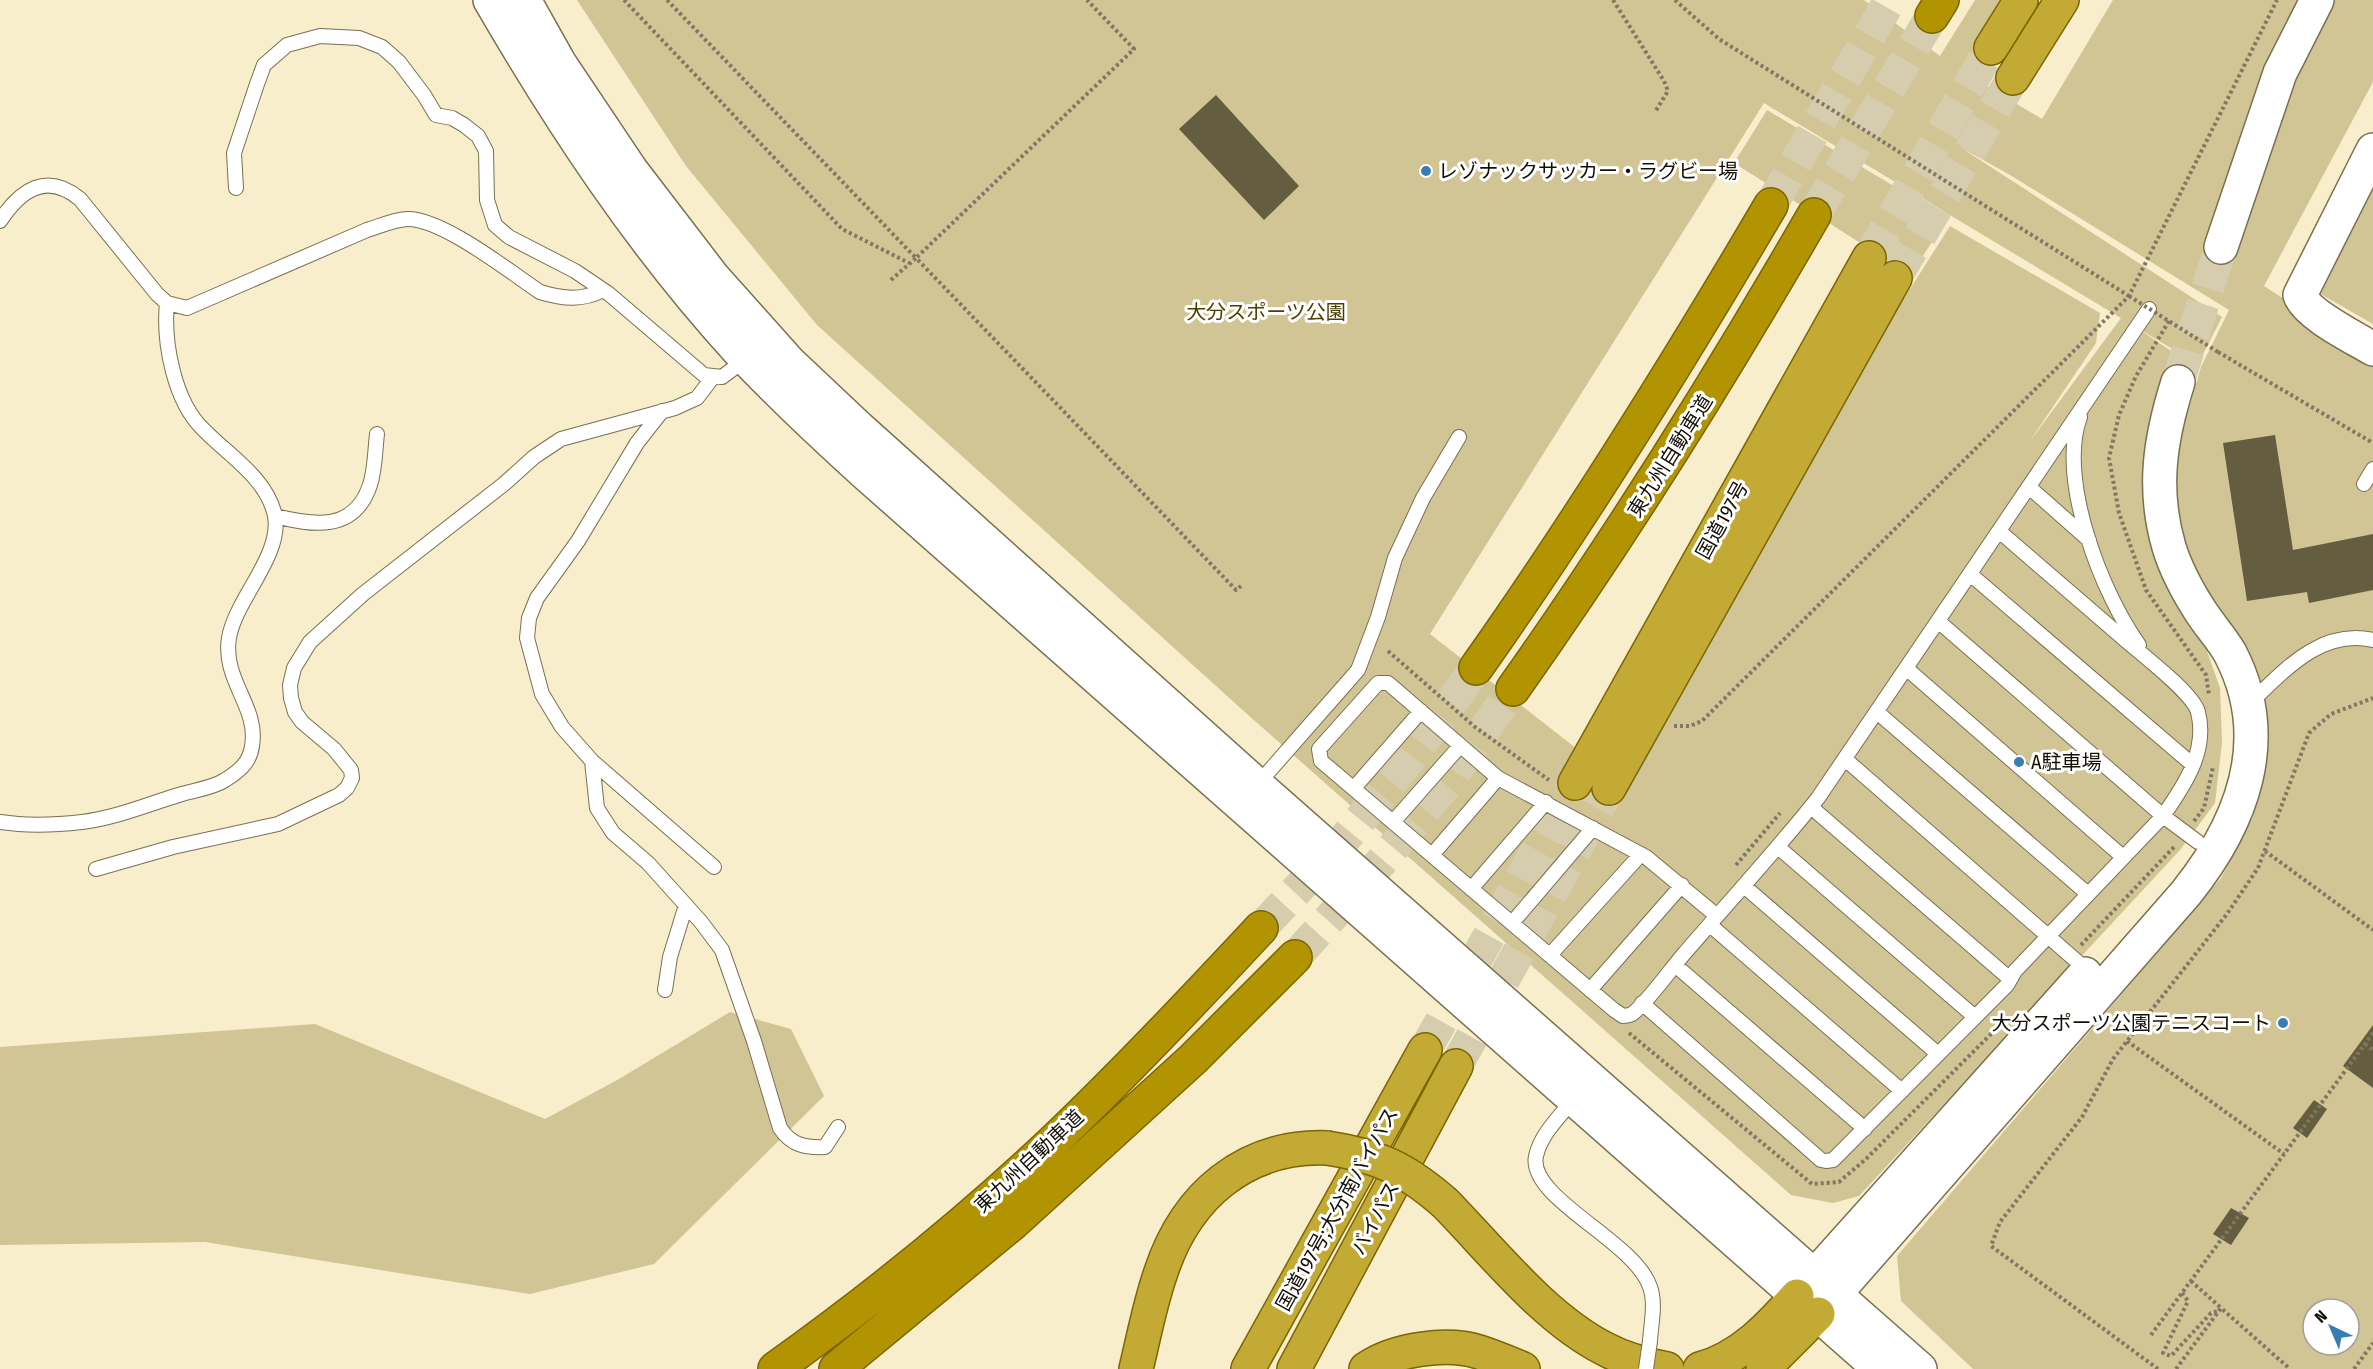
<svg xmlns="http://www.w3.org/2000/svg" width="2373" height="1369" font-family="'Fira Sans Condensed','Noto Sans JP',sans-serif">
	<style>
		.green { fill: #d1c495; fill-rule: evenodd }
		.building { fill: #655d3f }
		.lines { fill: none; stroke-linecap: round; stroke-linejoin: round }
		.tertiary-tunnel { stroke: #d6cdae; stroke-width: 33; stroke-dasharray: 33 16; stroke-linecap: butt }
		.trunk-tunnel { stroke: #d6cdae; stroke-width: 33; stroke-dasharray: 33 16; stroke-linecap: butt }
		.motorway-tunnel { stroke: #d6cdae; stroke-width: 33; stroke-dasharray: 33 16; stroke-linecap: butt }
		.service-casing { stroke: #787051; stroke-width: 16 }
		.tertiary-casing { stroke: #787051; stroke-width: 36 }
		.trunk-casing { stroke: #7b6603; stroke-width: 36 }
		.motorway-casing { stroke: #7b6603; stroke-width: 36 }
		.path { stroke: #7f7862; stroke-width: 4; stroke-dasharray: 3 3; stroke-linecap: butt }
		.service { stroke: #fff; stroke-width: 14 }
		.tertiary { stroke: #fff; stroke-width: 33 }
		.trunk { stroke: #c2aa34; stroke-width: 33 }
		.motorway { stroke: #b29402; stroke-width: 33 }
		.service-bridge-casing { stroke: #787051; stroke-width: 16; stroke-linecap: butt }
		.trunk-bridge-casing { stroke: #7b6603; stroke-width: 36; stroke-linecap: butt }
		.path-bridge { stroke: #7f7862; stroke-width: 4; stroke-dasharray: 3 3; stroke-linecap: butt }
		.service-bridge { stroke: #fff; stroke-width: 14 }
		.trunk-bridge { stroke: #c2aa34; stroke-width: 33 }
		.poi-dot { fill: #387eb3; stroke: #fff; stroke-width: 2 }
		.labels { text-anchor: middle; stroke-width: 6; stroke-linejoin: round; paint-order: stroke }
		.poi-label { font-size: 20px; fill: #141005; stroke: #fff; text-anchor: start }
		.park-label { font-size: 20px; fill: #4c3e00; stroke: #fff }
		.street-label { font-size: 20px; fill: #141005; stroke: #fff }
	</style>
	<rect width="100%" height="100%" fill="#f8eecc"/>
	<path class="green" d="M577 0H1864L1940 56 1975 0H2021L1969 76 2042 119 2113 0H2373V82L2264 286 2373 356V1369H1973L1901 1301 1897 1256 2221 878 2253 817 2267 726 2254 673 2187 552 2171 471 2201 367 2229 310 2010 175 1960 147 2222 317 2198 364 2137 328 2180 357 2156 428 2199 628 2220 688 2222 743 2215 803 2180 850 1859 1196 1833 1203 1791 1195 1247 714 817 325 686 166ZM1764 103 2121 318 2028 444 2096 343 2100 313 1950 226 1863 363 1623 785 1430 634ZM2313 1309H2349V1345H2313Z
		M1767 110 1947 218 1911 275 1734 163Z
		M2373 184V324L2317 292Z
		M730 1012 791 1029 824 1096 654 1264 530 1294 205 1242 0 1245V1047L315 1024 545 1119 619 1079Z"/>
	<path class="building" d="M1216 95 1299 186 1264 220 1179 129Z
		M2275 435 2293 550 2373 534V590L2309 603 2307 592 2247 601 2223 443Z
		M2373 1025V1088L2343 1066Z
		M2314 1100 2327 1109 2307 1138 2293 1128Z
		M2231 1208 2249 1218 2231 1245 2213 1234Z"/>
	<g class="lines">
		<path class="tertiary-tunnel" d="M2178 382 2221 247"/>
		<path class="trunk-tunnel" d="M1869 258 1991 48
			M1895 278 2013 78
			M1425 1050 1575 783
			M1456 1066 1609 788"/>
		<path class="motorway-tunnel" d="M1771 205 1890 0
			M1814 215 1932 16
			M1261 928 1342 842 1411 757 1476 668
			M1295 957 1382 861 1447 783 1513 689"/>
		<g class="service-casing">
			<path id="service" d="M236 188 234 153 257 84 264 65 287 45 320 36 359 38 382 47 399 62 424 95 436 115 452 118 464 125 478 136 486 151 487 200 495 225 509 237 575 271 609 294 704 375 722 377 746 359
				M0 221C21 189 47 172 80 199L157 294 167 303 187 308 367 230C380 226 393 220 407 219 442 218 510 272 540 292 563 299 582 301 603 290
				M662 411 637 443 578 541 537 598 529 618 527 638 542 694 562 727 592 761 714 867
				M2080 417C2057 479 2102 594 2139 645
				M2364 484 2373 469
				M2029 487 2089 540
				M275 516C312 525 354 533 370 485 375 470 375 451 377 434
				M1970 574 2193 765
				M1938 621 2163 816 2198 842
				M1906 668 2123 857
				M2248 705C2283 672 2320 628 2373 640
				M1877 712 2088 894
				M1845 759 2088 971
				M592 761 597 808 613 833 648 863 701 922 722 950 754 1041 780 1128C791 1145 805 1148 825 1147L838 1127
				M1257 785 1358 670 1378 617 1395 558 1423 498 1459 437
				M1354 788 1421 711
				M1811 807 2010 979
				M0 822C26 826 55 825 82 822 116 818 148 804 182 794 195 790 213 788 225 780 238 772 250 763 252 746 259 707 222 680 229 638 235 600 282 556 275 516 267 478 229 456 204 430 174 402 163 342 167 303
				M1393 822 1460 746
				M1778 847 1975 1017
				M1432 855 1498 778
				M96 869 173 847 278 824 339 795 347 788 352 778 351 770 334 749 302 722 295 712 291 698 290 685 294 668 310 642 363 594 504 484 534 457 561 439 675 408 697 398 713 377
				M1744 886 1938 1054
				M1471 889 1546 802
				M1717 916 1646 857 1498 778 1388 683H1378L1319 749 1321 761 1614 1010 1623 1016C1627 1015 1628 1016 1632 1014 1645 1005 1671 969 1683 955 1728 903 1775 852 1818 798L2149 309
				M1512 923 1593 828
				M1710 925 1902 1091
				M1550 955 1641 854
				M1675 965 1865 1129
				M665 990 670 957 686 905
				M1590 990 1682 885
				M1642 1003 1821 1160 1826 1161 1833 1160 2007 985 2015 971 2163 816C2184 786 2208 751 2198 712 2193 693 2140 653 2123 638 2082 603 2041 567 1999 531
				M1574 1099C1560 1116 1541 1134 1536 1156 1527 1198 1635 1241 1650 1287 1656 1303 1651 1324 1650 1341"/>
		</g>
		<g class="tertiary-casing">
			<path id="tertiary" d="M490 0C562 124 642 245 739 351 779 394 822 434 866 474L1880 1369
				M524 0 560 64 631 170 713 277 789 362 859 428 1257 785 1920 1369
				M2373 150 2300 295C2306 314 2355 338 2373 349
				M2221 247 2280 73 2317 0
				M1801 1291 2085 974
				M1821 1310 2186 893C2242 823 2275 739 2230 653 2222 639 2210 626 2201 612 2188 592 2176 570 2169 547 2152 489 2160 439 2178 382"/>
		</g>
		<g class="trunk-casing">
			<path id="trunk" d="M1991 48 2021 0
				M2013 78 2062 0
				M1575 783 1869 258
				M1609 788 1895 278
				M1445 1203C1493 1252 1544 1318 1605 1349 1624 1359 1646 1365 1667 1369
				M1136 1369C1144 1336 1150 1303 1161 1272 1186 1196 1245 1145 1327 1148
				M1248 1369 1425 1050
				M1294 1369 1456 1066
				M1366 1369C1394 1349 1447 1342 1479 1352 1494 1357 1509 1363 1523 1369
				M1700 1369C1741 1358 1769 1327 1797 1296
				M1763 1369 1818 1314"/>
		</g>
		<g class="motorway-casing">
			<path id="motorway" d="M1932 16 1942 0
				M1476 668C1582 518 1678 363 1771 205
				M1513 689C1622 535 1720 378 1814 215
				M775 1369C874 1298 971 1220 1059 1136 1129 1069 1195 999 1261 928
				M836 1369 1014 1222 1193 1059 1295 957"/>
		</g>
		<path class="path" d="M624 0 842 229 909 263
			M667 0 916 258 1134 49 1087 0
			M1613 0 1664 81 1668 91 1655 112
			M1675 0 1719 39 2129 296
			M891 280 916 258 1236 590 1241 586
			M2169 321 2136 376 2119 415 2109 458 2119 513 2146 590 2206 675 2209 695
			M2218 352 2373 443
			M1388 651 1475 727 1549 780
			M1674 726H1690L1702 721 2129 296 2277 0
			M2194 821 2204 808 2213 767
			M2265 851 2373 930
			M1736 865 1780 813
			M2081 945 2175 846
			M1629 1033 1812 1184 1839 1182 1866 1159 1997 1028
			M2127 1041 2284 1154
			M2365 1044 2373 1050
			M2191 1281 2221 1308
			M2182 1293 2188 1301 2163 1353 2171 1356 2211 1313 2219 1311
			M2151 1335 2373 1033
			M2158 1369 1991 1246 2000 1222 2082 1117 2113 1059 2227 914 2258 868 2309 733 2331 714 2373 698
			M2176 1369 2221 1308 2290 1369
			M2354 1369 2373 1343"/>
		<use href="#service" class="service"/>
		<use href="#tertiary" class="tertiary"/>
		<use href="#trunk" class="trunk"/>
		<use href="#motorway" class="motorway"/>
		<g class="service-bridge-casing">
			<path id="service-bridge" d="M1646 1369 1650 1341"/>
		</g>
		<g class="trunk-bridge-casing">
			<path id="trunk-bridge" d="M1327 1148C1379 1156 1406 1169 1445 1203"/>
		</g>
		<path class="path-bridge" d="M2129 296 2218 352"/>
		<use href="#service-bridge" class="service-bridge"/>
		<use href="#trunk-bridge" class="trunk-bridge"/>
	</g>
	<g class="poi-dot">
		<circle cx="1426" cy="171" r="6"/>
		<circle cx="2019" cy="762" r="6"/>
		<circle cx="2283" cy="1023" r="6"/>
	</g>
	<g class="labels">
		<g class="poi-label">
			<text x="1438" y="178">レゾナックサッカー・ラグビー場</text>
			<text x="2031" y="769">A駐車場</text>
			<text x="2271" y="1030" text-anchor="end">大分スポーツ公園テニスコート</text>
		</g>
		<g class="park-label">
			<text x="1266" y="319">大分スポーツ公園</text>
		</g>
		<g class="street-label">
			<text transform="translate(1670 456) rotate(-58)" y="7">東九州自動車道</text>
			<text transform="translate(1722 520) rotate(-61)" y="7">国道197号</text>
			<text transform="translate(1029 1161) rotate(-43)" y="7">東九州自動車道</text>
			<text transform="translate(1337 1209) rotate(-61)" y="7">国道197号;大分南バイパス</text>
			<text transform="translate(1375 1218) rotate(-62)" y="7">バイパス</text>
		</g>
	</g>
	<g transform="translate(2331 1327) rotate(316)"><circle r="28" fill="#ffffff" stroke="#a19f9b" stroke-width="1.5"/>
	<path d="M0-4.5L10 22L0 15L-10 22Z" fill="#387eb3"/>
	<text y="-9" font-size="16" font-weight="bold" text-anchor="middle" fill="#141005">N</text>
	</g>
</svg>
